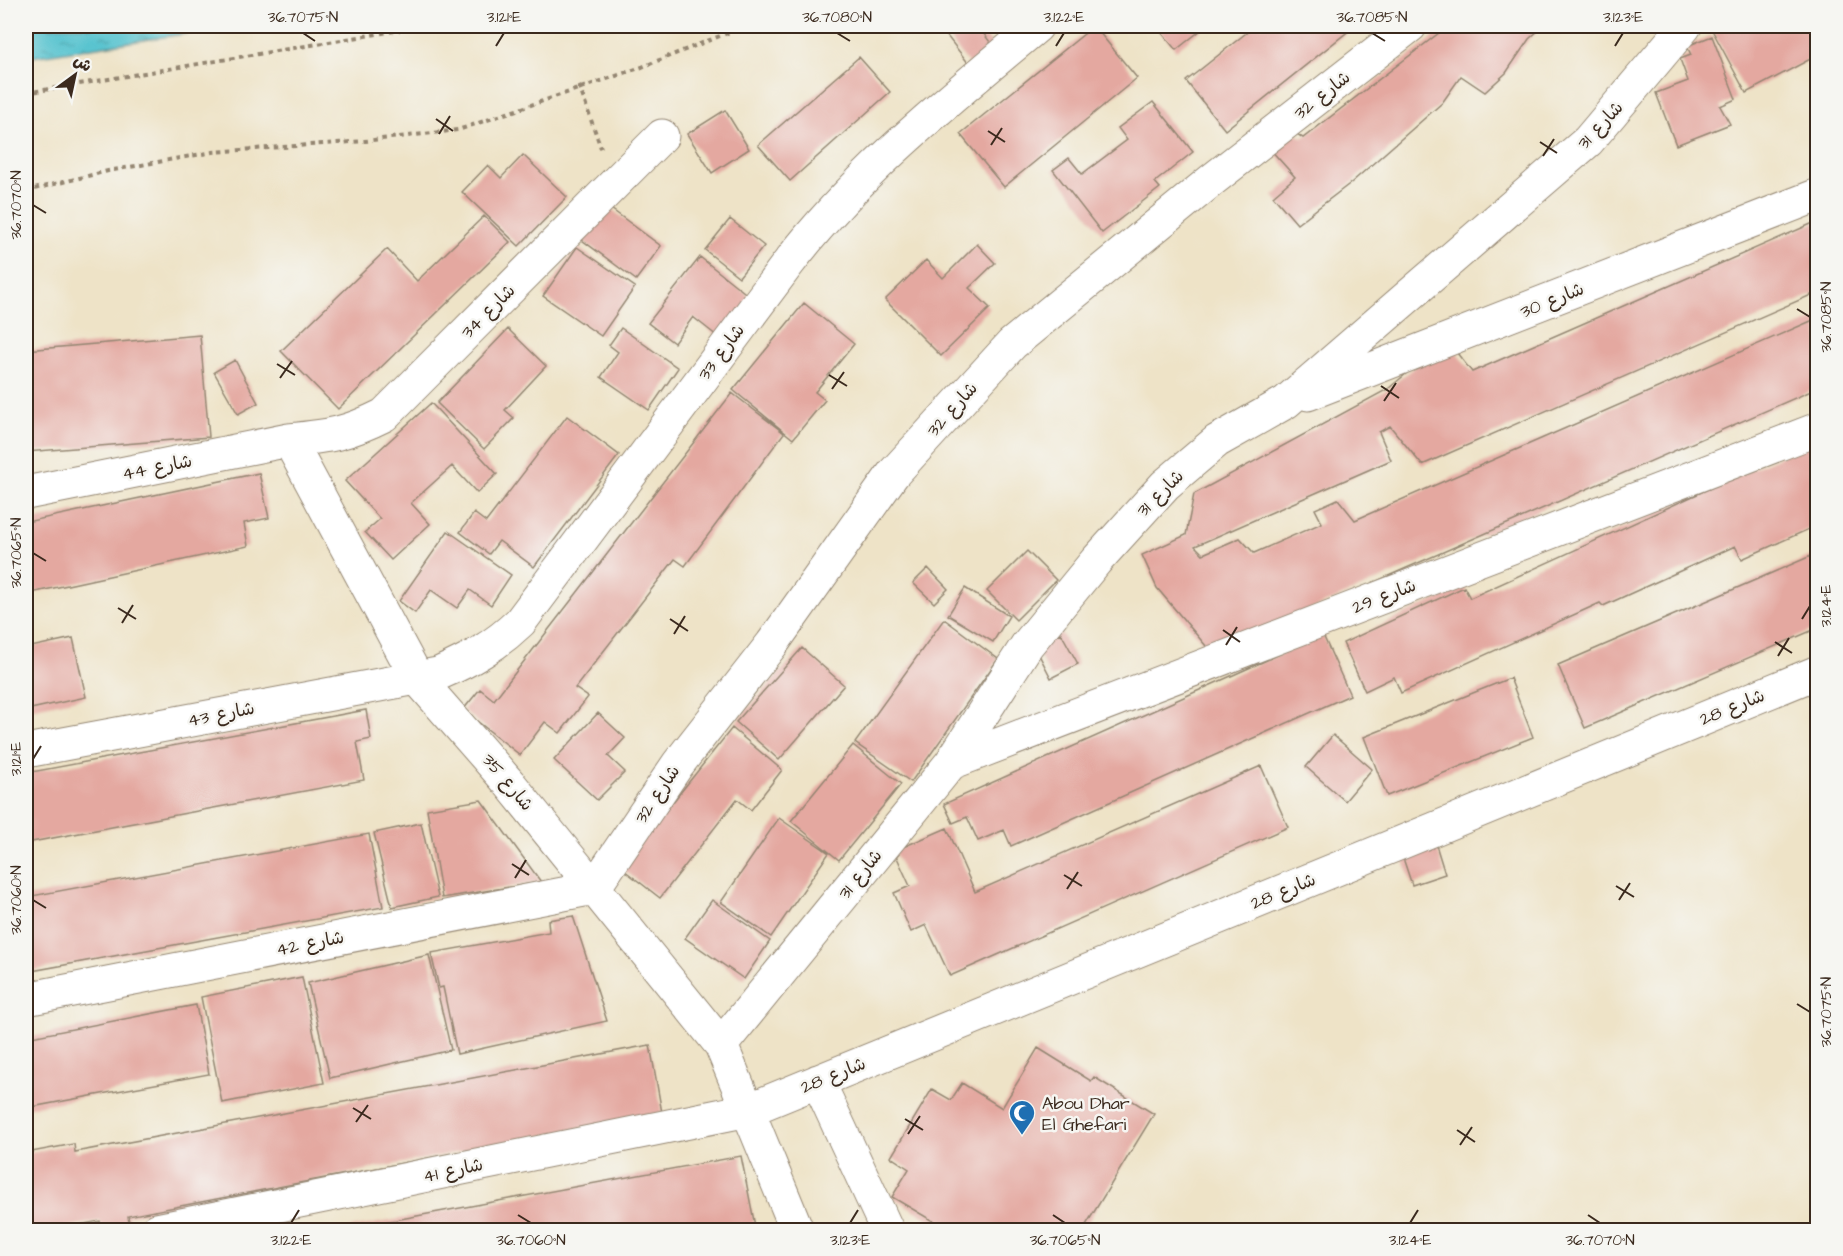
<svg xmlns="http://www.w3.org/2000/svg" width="1843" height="1256" font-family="'Architects Daughter','Playpen Sans Arabic',sans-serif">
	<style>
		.water { fill: url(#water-ripples); stroke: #487676; stroke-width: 1.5 }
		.building { fill: #e4a8a0 }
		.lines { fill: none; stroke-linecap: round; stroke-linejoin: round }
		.minor-casing { stroke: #948672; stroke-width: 35 }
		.path { stroke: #948672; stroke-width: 4; stroke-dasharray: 4.5 4.5; stroke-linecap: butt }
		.minor { stroke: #fff; stroke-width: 33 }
		.ticks { fill: none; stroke: #3b2a1e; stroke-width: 2 }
		.labels { text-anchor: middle; stroke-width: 5; stroke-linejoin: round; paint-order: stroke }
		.street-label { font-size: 18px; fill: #3b2a1e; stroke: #f6f6f2 }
		.poi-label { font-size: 18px; fill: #3b2a1e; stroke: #f6f6f2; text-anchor: start }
		.neatline { fill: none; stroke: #3b2a1e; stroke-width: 2 }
		.ticks-label { font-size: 15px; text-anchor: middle; fill: #3b2a1e }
	</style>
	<defs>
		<pattern id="water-ripples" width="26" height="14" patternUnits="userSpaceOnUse" patternTransform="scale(1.5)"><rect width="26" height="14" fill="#56c3cf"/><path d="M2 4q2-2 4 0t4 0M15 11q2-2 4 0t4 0" fill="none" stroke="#489fa7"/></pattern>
	</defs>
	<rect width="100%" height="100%" fill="#f6f6f2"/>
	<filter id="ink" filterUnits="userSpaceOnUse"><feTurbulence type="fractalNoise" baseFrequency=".0167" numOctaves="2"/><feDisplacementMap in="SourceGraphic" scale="12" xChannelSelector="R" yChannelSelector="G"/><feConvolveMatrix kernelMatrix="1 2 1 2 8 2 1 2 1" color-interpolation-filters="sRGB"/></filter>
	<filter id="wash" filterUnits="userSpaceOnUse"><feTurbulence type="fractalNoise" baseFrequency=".008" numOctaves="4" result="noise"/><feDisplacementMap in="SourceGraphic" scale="24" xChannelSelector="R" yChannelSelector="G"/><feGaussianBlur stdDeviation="1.35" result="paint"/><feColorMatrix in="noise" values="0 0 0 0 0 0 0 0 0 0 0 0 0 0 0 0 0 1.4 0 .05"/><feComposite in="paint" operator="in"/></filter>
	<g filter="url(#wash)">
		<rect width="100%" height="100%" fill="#eee3c7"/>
		<path class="water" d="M26 26H235L26 58Z"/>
		<g id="blocks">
			<path class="building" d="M939 26H978L993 46 969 64Z
				M1094 26 1137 78 1004 187 960 134Z
				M1156 26H1206L1176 50Z
				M1255 26H1349L1351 29 1225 130 1186 81Z
				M1448 26H1537L1540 29 1529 39 1506 73 1485 92 1461 76 1442 103 1352 182 1297 224 1273 196 1295 177 1270 149 1291 130 1303 138Z
				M1716 26H1818V55L1746 93 1711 28Z
				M1712 36 1736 99 1720 106 1730 124 1676 145 1656 93 1688 81 1680 59 1691 55 1687 46Z
				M859 57 890 92 790 181 758 145Z
				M1153 102 1193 152 1155 182 1160 188 1102 233 1053 170 1069 158 1082 174 1127 140 1118 128Z
				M725 110 749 149 712 173 687 134Z
				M523 155 567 197 519 246 462 192 488 165 501 178Z
				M607 206 661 246 636 280 582 240Z
				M484 216 510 242 338 409 281 351 387 249 417 281Z
				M730 219 764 246 739 277 705 250Z
				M1818 221V292L1422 465 1390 426 1379 432 1391 460 1195 546 1203 554 1240 538 1254 553 1322 523 1315 509 1338 499 1355 520 1818 318V388L1212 653 1157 588 1142 555 1186 535 1194 494 1388 389 1419 363 1453 348 1472 372Z
				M977 244 995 263 969 288 990 308 941 356 885 300 926 260 943 278Z
				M577 247 635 287 601 336 543 296Z
				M700 257 754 300 722 340 693 317 674 343 648 323Z
				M804 303 854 344 815 392 825 400 793 439 733 390Z
				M621 328 678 368 649 410 601 377 618 352 609 345Z
				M508 329 546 366 505 410 514 418 484 449 437 403Z
				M200 335 209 437 26 452V350Z
				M235 360 258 403 238 414 214 372Z
				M732 393 784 433 685 566 675 559 575 688 588 697 560 733 545 722 520 755 463 710 480 689 494 700Z
				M431 403 497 474 477 493 452 466 411 503 430 524 391 560 365 532 380 519 345 481Z
				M567 416 619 455 534 567 499 541 489 554 460 532 474 513 486 522Z
				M1818 439V525L1742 559 1735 546 1603 606 1600 603 1401 693 1394 677 1365 691 1343 643 1464 587 1470 598Z
				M259 473 269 518 244 523 248 546 26 594V522Z
				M448 531 511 575 491 605 470 590 457 608 431 590 415 613 399 601Z
				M1027 551 1056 580 1016 620 987 591Z
				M1818 553V628L1585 728 1558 665Z
				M928 568 948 589 934 603 913 583Z
				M965 588 1009 616 993 642 948 615Z
				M944 619 998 659 911 782 855 743Z
				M1061 633 1078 664 1051 678 1035 647Z
				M1323 635 1350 695 1011 846 1004 830 978 841 967 817 953 823 944 804Z
				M73 638 86 697 26 710V648Z
				M802 648 844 685 779 760 736 722Z
				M1510 678 1533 737 1387 796 1364 737Z
				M366 710 371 739 357 742 364 780 26 843V773Z
				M598 713 625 738 608 756 625 772 597 800 554 760Z
				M732 728 782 770 751 810 737 799 660 898 615 863 661 817Z
				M1333 735 1372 769 1345 801 1306 767Z
				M853 745 901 784 839 860 791 821Z
				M1261 766 1288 827 950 976 926 925 911 932 894 893 910 886 894 851 947 828 975 892Z
				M481 800 541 882 442 898 427 809Z
				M779 818 829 853 771 937 721 902Z
				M421 823 438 897 392 907 374 833Z
				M369 834 383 907 26 972V897Z
				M1436 845 1445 874 1412 885 1402 855Z
				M712 900 770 941 744 979 685 938Z
				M573 916 607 1021 457 1054 443 987 439 988 431 953 549 932 548 920Z
				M429 955 451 1050 330 1078 308 983Z
				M302 977 324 1083 222 1103 201 997Z
				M196 1005 209 1074 26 1108V1038Z
				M650 1045 662 1113 128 1216 130 1230H102L100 1221 50 1230H26V1153L74 1144 75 1152Z
				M1038 1048 1091 1081 1094 1077 1154 1114 1083 1230H948L892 1197 909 1169 891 1157 932 1089 951 1100 962 1083 1002 1108Z
				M741 1156 755 1226 731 1230H341Z"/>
		</g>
	</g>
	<g filter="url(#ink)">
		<use href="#blocks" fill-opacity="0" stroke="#948672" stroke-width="1.5"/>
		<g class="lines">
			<g class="minor-casing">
				<path id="minor" d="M1308 394 1818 195
					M289 440 417 678 509 783 721 1045 797 1230
					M26 493 289 440C330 436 346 434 384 415L662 136
					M26 751 438 674C470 660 495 646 520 622L787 265C857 173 949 100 1037 26
					M951 763 1818 429
					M26 999 594 888 678 764 772 644 893 474 1012 344 1212 180 1410 26
					M721 1045 951 763 1027 645 1096 561 1165 485 1217 441 1286 402 1588 141 1685 26
					M818 1081 887 1230
					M157 1230 748 1110 1818 672"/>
			</g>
			<path class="path" d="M579 86 601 148
				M26 93 424 26
				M26 191 108 171 213 152 365 141 458 130 642 67 745 26"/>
			<use href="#minor" class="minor"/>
		</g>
	</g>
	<path class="ticks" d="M303 33 315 41M837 33 850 41M1372 33 1385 41M496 46 504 33M1056 46 1064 33M1615 46 1623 33M436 119 453 131M988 131 1005 142M439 134 450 116M1540 142 1557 153M991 145 1002 128M1543 156 1554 139M33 205 46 213M1797 309 1810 317M277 364 295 375M829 375 847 386M280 378 292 361M1381 386 1399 398M832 389 844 372M1384 401 1396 383M33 553 46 561M118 608 136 619M670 619 688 631M1802 619 1810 606M122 623 133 605M1223 630 1240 642M674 634 685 616M1775 642 1792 653M1226 645 1237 627M1778 656 1789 638M33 759 41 746M512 864 529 875M1064 875 1082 886M515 878 526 860M1616 886 1634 897M1067 889 1078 872M33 900 46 908M1619 900 1630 883M1797 1004 1810 1012M353 1108 371 1119M905 1119 923 1130M356 1122 368 1105M1457 1130 1475 1142M908 1134 920 1116M1460 1145 1472 1127M518 1215 531 1223M1053 1215 1065 1223M1588 1215 1600 1223M291 1223 299 1210M850 1223 858 1210M1410 1223 1418 1210"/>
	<defs>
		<g id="mosque-pin" transform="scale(1.35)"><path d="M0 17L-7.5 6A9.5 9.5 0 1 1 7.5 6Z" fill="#1f6fb2" stroke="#f6f6f2"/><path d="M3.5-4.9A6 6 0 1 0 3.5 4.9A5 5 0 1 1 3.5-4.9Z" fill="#fff"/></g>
	</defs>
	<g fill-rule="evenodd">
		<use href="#mosque-pin" x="1022" y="1113"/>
	</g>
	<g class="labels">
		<g class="street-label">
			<text transform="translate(1322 95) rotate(-38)" y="6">شارع 32</text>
			<text transform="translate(1600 125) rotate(-47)" y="6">شارع 31</text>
			<text transform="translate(1552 300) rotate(-22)" y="6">شارع 30</text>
			<text transform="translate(488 311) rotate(-45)" y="6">شارع 34</text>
			<text transform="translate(721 352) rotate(-53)" y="6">شارع 33</text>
			<text transform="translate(952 409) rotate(-48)" y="6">شارع 32</text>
			<text transform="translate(157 467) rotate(-11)" y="6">شارع 44</text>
			<text transform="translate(1160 493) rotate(-45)" y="6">شارع 31</text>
			<text transform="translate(1384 596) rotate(-21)" y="6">شارع 29</text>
			<text transform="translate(1732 707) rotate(-22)" y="6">شارع 28</text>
			<text transform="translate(221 714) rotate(-11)" y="6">شارع 43</text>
			<text transform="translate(508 782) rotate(50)" y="6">شارع 35</text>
			<text transform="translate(657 794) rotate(-56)" y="6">شارع 32</text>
			<text transform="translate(860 874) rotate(-51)" y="6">شارع 31</text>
			<text transform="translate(1283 891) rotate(-22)" y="6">شارع 28</text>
			<text transform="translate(310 943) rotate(-11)" y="6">شارع 42</text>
			<text transform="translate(833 1075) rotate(-22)" y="6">شارع 28</text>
			<text transform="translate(453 1170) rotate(-12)" y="6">شارع 41</text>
		</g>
		<g class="poi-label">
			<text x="1042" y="1109">Abou Dhar<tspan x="1042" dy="21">El Ghefari</tspan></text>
		</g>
	</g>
	<rect width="1843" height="1256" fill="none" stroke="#f6f6f2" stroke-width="66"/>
	<g transform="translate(75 75) rotate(33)" stroke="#f6f6f2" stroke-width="4.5" paint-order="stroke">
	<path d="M0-4.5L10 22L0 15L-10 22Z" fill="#3b2a1e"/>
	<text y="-9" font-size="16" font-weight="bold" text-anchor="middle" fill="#3b2a1e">ش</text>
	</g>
	<rect x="33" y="33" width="1777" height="1190" class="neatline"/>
	<g class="ticks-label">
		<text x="303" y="22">36.7075°N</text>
		<text x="504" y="22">3.121°E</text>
		<text x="837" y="22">36.7080°N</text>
		<text x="1064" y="22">3.122°E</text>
		<text x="1372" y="22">36.7085°N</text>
		<text x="1623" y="22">3.123°E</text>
		<text transform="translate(16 205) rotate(-90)" y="5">36.7070°N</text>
		<text transform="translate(1826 317) rotate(-90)" y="5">36.7085°N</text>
		<text transform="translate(16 553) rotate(-90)" y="5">36.7065°N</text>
		<text transform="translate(1826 606) rotate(-90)" y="5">3.124°E</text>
		<text transform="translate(16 759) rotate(-90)" y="5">3.121°E</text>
		<text transform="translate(16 900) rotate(-90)" y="5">36.7060°N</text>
		<text transform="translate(1826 1012) rotate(-90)" y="5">36.7075°N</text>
		<text x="291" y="1245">3.122°E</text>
		<text x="531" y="1245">36.7060°N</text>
		<text x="850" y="1245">3.123°E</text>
		<text x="1065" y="1245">36.7065°N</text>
		<text x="1410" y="1245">3.124°E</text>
		<text x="1600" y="1245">36.7070°N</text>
	</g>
</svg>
